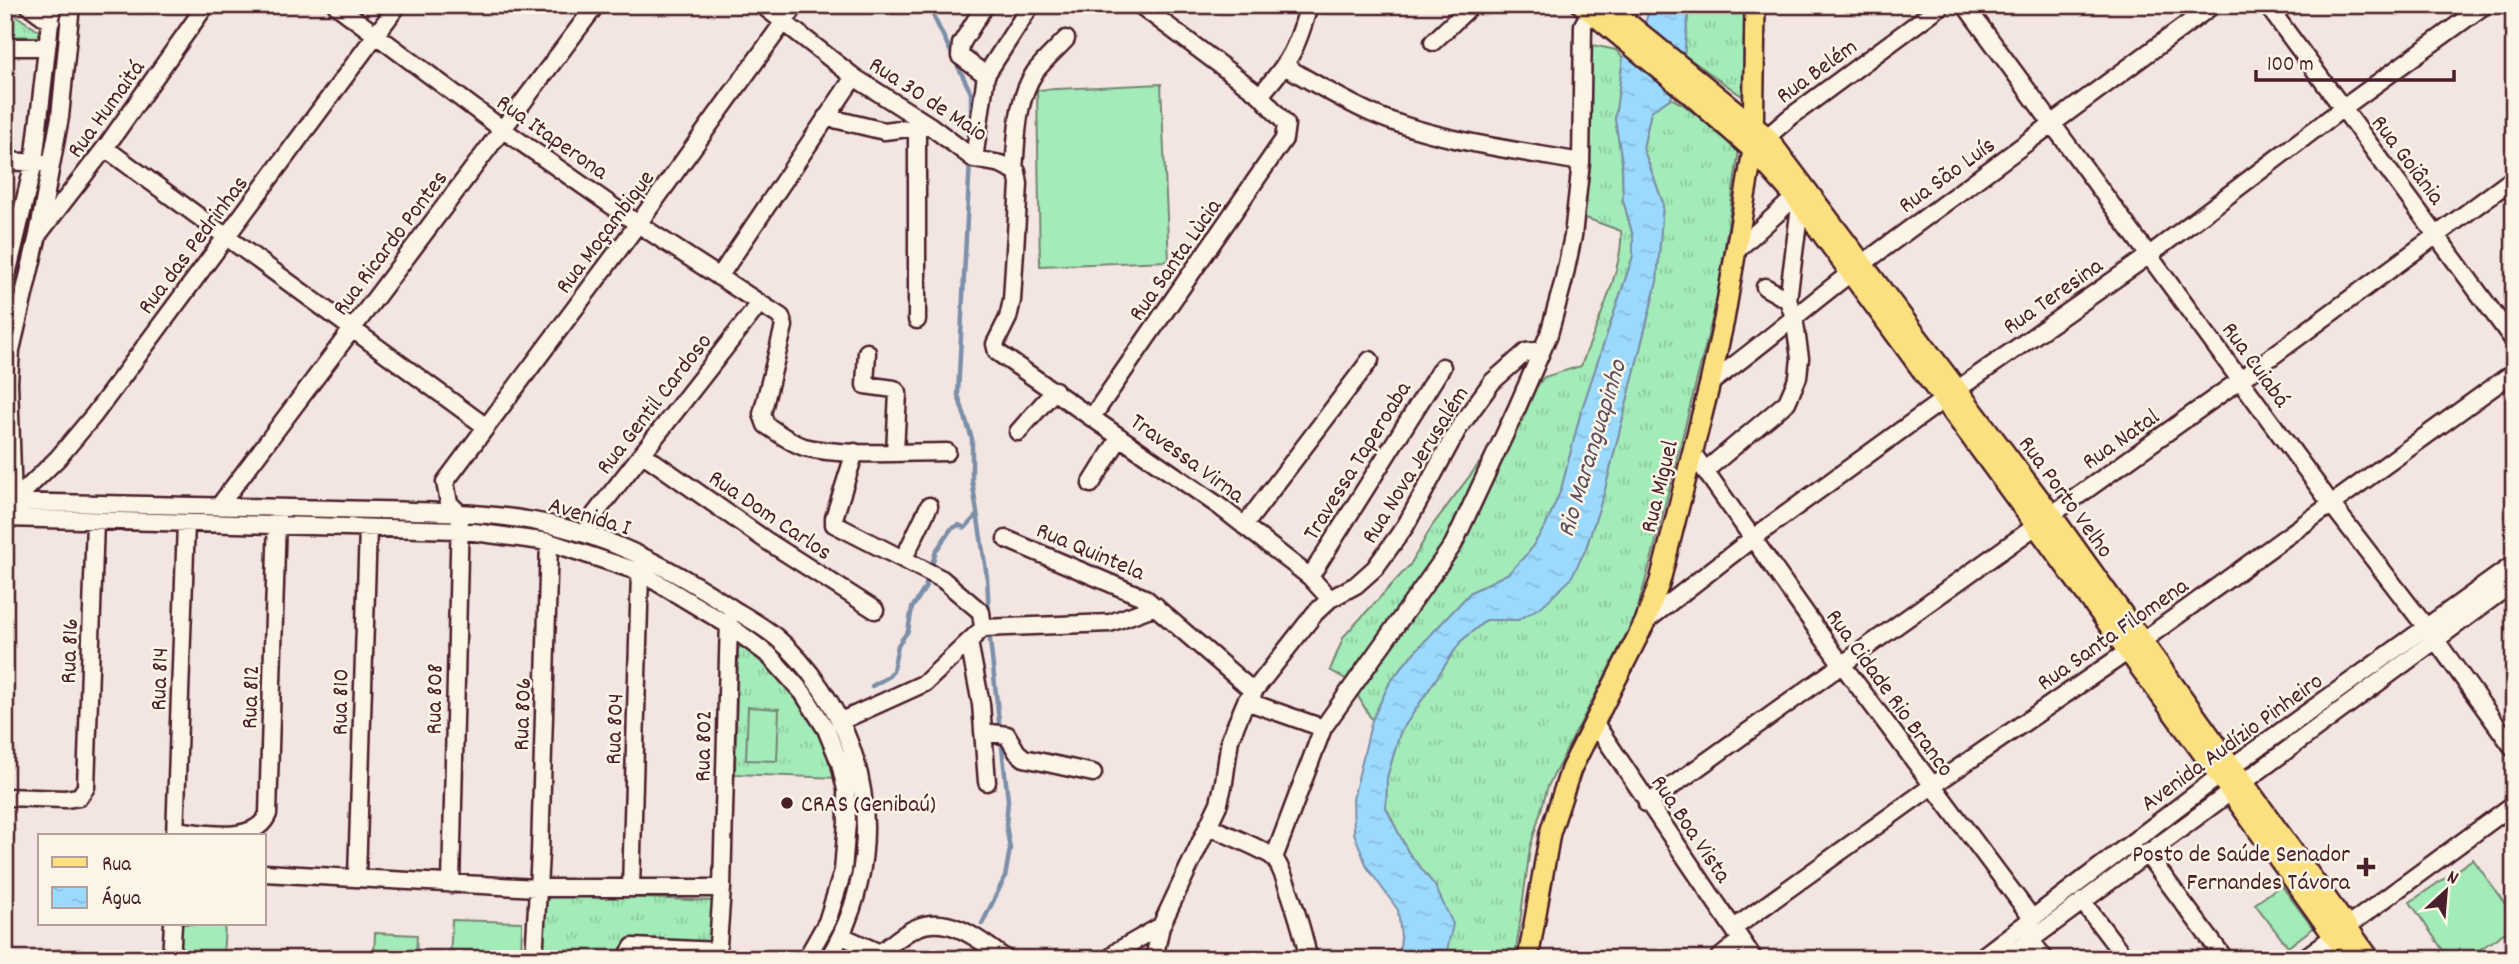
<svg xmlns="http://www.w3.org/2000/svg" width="2519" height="964" font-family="Dekko,sans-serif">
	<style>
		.grass { fill: url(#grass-tufts); stroke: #768572; stroke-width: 2 }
		.pitch { fill: #a3ebb9; stroke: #768572; stroke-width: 2 }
		.water { fill: url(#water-ripples); stroke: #7b8fa9; stroke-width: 2 }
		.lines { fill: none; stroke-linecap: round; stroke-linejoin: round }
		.stream { stroke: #7b8fa9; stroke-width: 4.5 }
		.minor-casing { stroke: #4a1f2b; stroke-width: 21 }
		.major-casing { stroke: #4a1f2b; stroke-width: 24 }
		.minor { stroke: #fcf5e5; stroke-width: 16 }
		.major { stroke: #fce080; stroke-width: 19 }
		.poi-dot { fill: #4a1f2b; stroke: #fcf5e5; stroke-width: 2.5 }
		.labels { text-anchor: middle; stroke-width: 5; stroke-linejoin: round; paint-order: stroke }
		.street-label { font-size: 24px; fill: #4a1f2b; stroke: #fcf5e5 }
		.poi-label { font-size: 24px; fill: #4a1f2b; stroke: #fcf5e5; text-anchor: start }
		.water-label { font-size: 26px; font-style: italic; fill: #5e4e60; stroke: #fcf5e5 }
	</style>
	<defs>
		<pattern id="grass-tufts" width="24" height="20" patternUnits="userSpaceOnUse" patternTransform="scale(1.75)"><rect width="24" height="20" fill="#a3ebb9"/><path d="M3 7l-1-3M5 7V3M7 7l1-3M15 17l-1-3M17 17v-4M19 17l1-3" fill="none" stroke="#8ec99f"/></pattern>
		<pattern id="water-ripples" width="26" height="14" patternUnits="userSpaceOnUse" patternTransform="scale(1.75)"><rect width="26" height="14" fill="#9cdafd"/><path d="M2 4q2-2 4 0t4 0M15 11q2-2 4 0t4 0" fill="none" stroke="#88bbd9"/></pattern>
	</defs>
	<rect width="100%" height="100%" fill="#f3e6e2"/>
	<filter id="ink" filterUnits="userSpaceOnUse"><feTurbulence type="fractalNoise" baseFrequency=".0143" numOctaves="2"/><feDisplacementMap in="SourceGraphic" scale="14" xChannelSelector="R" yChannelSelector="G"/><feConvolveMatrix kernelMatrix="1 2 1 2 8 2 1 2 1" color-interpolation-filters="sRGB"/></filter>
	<g filter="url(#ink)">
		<path class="grass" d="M1689 5H1745L1742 96 1684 55Z
			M5 8 40 32V37L5 36Z
			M1583 43 1616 50 1623 58 1615 119 1622 161 1623 200 1633 236V256L1581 412 1561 490 1546 525 1529 552 1509 573 1471 592 1411 656 1390 682 1372 720 1349 681 1330 670 1344 636 1410 565 1432 526 1544 377 1581 366C1594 331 1624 267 1621 231L1575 214Z
			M1671 98 1684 105 1739 150 1717 300 1651 561 1635 618 1548 786 1530 848 1515 959H1445L1452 924 1435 886 1408 852 1386 808 1387 777 1400 733 1461 641 1486 620H1518L1585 551 1604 493 1657 281 1663 203 1643 148 1651 111Z
			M741 646C773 670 805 699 823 736 829 749 833 764 838 778L735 774 738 649Z
			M553 894 713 901 710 948 631 943 621 959H539L547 900Z"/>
		<path class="pitch" d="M1161 84 1169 261 1040 266 1037 90Z
			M748 707 779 709 777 761 746 760Z
			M2473 859 2514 917V926L2466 959H2449L2410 902Z
			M2281 885 2313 928 2288 947 2255 904Z
			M452 920 522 922 521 959H450Z
			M182 924H225L223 959H181Z
			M375 933 417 935 416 959H374Z"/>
		<path class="water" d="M1651 5H1689L1684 55 1671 98 1651 111 1643 148 1663 203 1657 281 1604 493 1585 551 1570 580 1542 606 1518 620H1486L1461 641 1400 733 1387 777 1386 808 1408 852 1435 886 1453 924 1445 959H1399L1401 937 1398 910 1367 867 1354 833 1353 799 1372 720 1390 682 1411 656 1471 592 1509 573 1529 552 1546 525 1561 490 1581 412 1633 256V236L1623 200 1622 161 1615 119 1623 58 1646 20Z"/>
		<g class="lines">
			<path class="stream" d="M928 5 971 93V130
				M970 159 958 395 972 439V480L987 577 989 616
				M989 631 1000 730
				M872 686 888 677 893 671 898 645 908 631 912 608 925 588 936 551 951 529 959 525 965 528 976 516
				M982 924 1005 877 1010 849 1006 825 1008 800 1001 739"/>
			<g class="minor-casing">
				<path id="minor" d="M28 5 51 22
					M336 5 502 129 638 224 781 317 784 326 762 414 766 425C778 433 791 443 804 447 844 457 906 452 947 452
					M762 5 854 77 929 125 974 159 1001 164 1017 172 1019 184 1012 300 1008 318 995 344 997 352 1219 506 1310 577 1330 599
					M985 5 961 44 960 56 986 75
					M1965 5 2332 505 2435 639 2514 749
					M2267 5 2514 341
					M1433 42 1472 5
					M5 47H47
					M1286 67C1314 83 1342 100 1371 113 1432 140 1515 150 1581 162
					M1260 95C1290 62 1297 48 1309 5
					M826 117 884 131 926 126
					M917 129V320
					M1760 143 1789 118 1942 5
					M105 148 485 426
					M974 159 986 75 1031 5
					M5 161 42 163
					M1014 169C1017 137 1016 100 1035 72 1044 60 1056 50 1066 39
					M40 232 105 148 206 5
					M1737 250 1795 197
					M719 277 854 77
					M5 283 34 162 52 5
					M1765 287 1788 300
					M867 352 865 385 894 389 898 393 895 452
					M1710 383C1762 346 1810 303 1861 265 1978 178 2096 92 2213 5
					M1092 417 1284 139 1286 124 1260 95 1140 5
					M1018 432 1055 390
					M855 452 834 518V524L942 579 981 612 983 628
					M1692 452 1835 655 2032 918 2030 939 2045 959
					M643 454 767 541 875 610
					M1706 470 1787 402 1798 377 1800 358 1794 317 1788 300 1800 206
					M1091 484 1120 437
					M5 502C115 505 226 506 336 509 401 511 469 510 533 521 607 534 672 568 733 609 748 618 764 627 777 638 809 665 837 708 851 747 876 817 867 896 828 959
					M13 502 58 458 94 415 398 5
					M219 506 596 5
					M10 507 13 502 9 382 11 350 38 235 60 117 71 5
					M5 518 459 530 549 542 640 572 728 625 769 655 803 693 826 729 840 763 846 790 847 822 843 871 827 922 806 959
					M1244 526 1370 360
					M586 534 595 514 760 303
					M1006 539 1145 598 1254 692
					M904 558 929 506
					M1310 577 1442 367
					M1645 622 1753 538 1958 389 2148 256 2343 108 2485 5
					M969 642 981 704 987 782
					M1246 701 1323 728
					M841 721 925 683 983 628 1110 623 1156 606
					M1594 722 1754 959
					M983 732 1007 735 1017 752 1024 758 1093 773
					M5 797 65 799 79 797 86 787 95 521
					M1647 804 2240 380 2514 178
					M1209 826C1224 834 1262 848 1273 857 1284 867 1306 941 1308 959
					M176 830C202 833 255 845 268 814L277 517
					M175 836 186 523
					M2146 853 2225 959
					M1274 858 1323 728 1453 545 1517 408 1549 334 1563 283 1573 236 1581 162 1583 25 1590 12
					M264 873 537 888H722
					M357 877 368 528
					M451 884 460 514 449 503 445 482 638 224 796 5
					M631 888 640 572
					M2082 901 2126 959
					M1734 928 1932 786 2127 652 2514 372
					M842 936 880 953C891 945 903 933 916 928 949 913 981 941 1006 959
					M171 959 173 924
					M534 959 540 853 549 542
					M626 959 633 947 718 951
					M717 959 722 888 729 619
					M1109 959 1119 950 1161 926 1219 803 1224 782 1230 739 1246 701 1315 613 1330 599 1356 585 1375 568 1406 525 1458 429 1492 382 1526 352 1542 350
					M1154 959 1161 926
					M1718 959 1741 940
					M1979 959 2219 776 2514 564
					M2005 959 2514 582
					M2303 959 2514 804"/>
			</g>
			<g class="major-casing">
				<path id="major" d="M1582 5 1691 95 1753 150 1795 197 2218 774 2350 959
					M1606 5 1766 136 2051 514 2370 959
					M1528 959 1550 833 1571 769 1645 622 1660 581 1710 383 1724 320 1753 150 1755 5"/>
			</g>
			<use href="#minor" class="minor"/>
			<use href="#major" class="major"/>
		</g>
	</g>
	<g class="poi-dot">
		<circle cx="787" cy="803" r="7"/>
		<path d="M2362.5 856.5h7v7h7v7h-7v7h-7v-7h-7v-7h7z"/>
	</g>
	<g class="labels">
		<g class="street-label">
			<text transform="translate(1816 70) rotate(-36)" y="8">Rua Belém</text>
			<text transform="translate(929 98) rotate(33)" y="8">Rua 30 de Maio</text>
			<text transform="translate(105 108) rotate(-54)" y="8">Rua Humaitá</text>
			<text transform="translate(553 136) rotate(35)" y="8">Rua Itaperona</text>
			<text transform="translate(2409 159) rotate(53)" y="8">Rua Goiânia</text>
			<text transform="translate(1946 174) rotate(-36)" y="8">Rua São Luís</text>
			<text transform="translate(604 231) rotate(-53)" y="8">Rua Moçambique</text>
			<text transform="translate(389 242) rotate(-53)" y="8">Rua Ricardo Pontes</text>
			<text transform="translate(192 244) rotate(-53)" y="8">Rua das Pedrinhas</text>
			<text transform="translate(1174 259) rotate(-55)" y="8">Rua Santa Lùcia</text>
			<text transform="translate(2052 295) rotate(-35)" y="8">Rua Teresina</text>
			<text transform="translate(2257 364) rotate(54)" y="8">Rua Cuiabá</text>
			<text transform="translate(653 403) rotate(-52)" y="8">Rua Gentil Cardoso</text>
			<text transform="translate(2120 438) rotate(-35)" y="8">Rua Natal</text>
			<text transform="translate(1188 457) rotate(36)" y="8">Travessa Virna</text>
			<text transform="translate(1356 460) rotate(-58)" y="8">Travessa Taperoaba</text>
			<text transform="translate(1414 464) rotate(-58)" y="8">Rua Nova Jerusalém</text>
			<text transform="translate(1658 486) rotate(-76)" y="8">Rua Miguel</text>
			<text transform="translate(2067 496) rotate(54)" y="8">Rua Porto Velho</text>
			<text transform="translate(771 514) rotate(34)" y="8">Rua Dom Carlos</text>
			<text transform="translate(590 515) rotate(17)" y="8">Avenida I</text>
			<text transform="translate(1091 550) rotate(23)" y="8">Rua Quintela</text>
			<text transform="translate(2112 633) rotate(-35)" y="8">Rua Santa Filomena</text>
			<text transform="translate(68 651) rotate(-88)" y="8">Rua 816</text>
			<text transform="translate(158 679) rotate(-88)" y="8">Rua 814</text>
			<text transform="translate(1891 692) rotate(54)" y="8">Rua Cidade Rio Branco</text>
			<text transform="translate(249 697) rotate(-88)" y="8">Rua 812</text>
			<text transform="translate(433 699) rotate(-89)" y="8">Rua 808</text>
			<text transform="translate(339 702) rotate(-89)" y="8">Rua 810</text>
			<text transform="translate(521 714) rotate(-88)" y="8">Rua 806</text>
			<text transform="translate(613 729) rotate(-88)" y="8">Rua 804</text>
			<text transform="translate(2231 741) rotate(-36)" y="8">Avenida Audízio Pinheiro</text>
			<text transform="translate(702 746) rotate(-89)" y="8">Rua 802</text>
			<text transform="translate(1692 828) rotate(56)" y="8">Rua Boa Vista</text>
		</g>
		<g class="poi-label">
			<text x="801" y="811">CRAS (Genibaú)</text>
			<text x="2350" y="861" text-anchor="end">Posto de Saúde Senador<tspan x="2350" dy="28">Fernandes Távora</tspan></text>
		</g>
		<g class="water-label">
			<text transform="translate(1590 448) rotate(-73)" y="9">Rio Maranguapinho</text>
		</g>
	</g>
	<rect width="2519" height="964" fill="none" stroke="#fcf5e5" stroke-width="28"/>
	<rect x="14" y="14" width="2491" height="936" fill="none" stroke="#4a1f2b" stroke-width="2.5" filter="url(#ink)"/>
	<rect x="38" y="834" width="228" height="91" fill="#fcf5e5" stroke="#b59f9b" stroke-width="2"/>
	<rect x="52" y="857" width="35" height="10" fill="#fce080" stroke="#b59f9b" stroke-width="2"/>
	<text x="102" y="870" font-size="21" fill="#4a1f2b">Rua</text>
	<rect x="52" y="887" width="35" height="21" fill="url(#water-ripples)" stroke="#b59f9b" stroke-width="2"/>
	<text x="102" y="904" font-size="21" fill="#4a1f2b">Água</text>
	<g transform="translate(2446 891) rotate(26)" stroke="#fcf5e5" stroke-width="5" paint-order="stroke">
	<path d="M0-5L12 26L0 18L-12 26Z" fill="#4a1f2b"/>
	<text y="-10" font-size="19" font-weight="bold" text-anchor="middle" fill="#4a1f2b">N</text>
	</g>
	<path d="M2256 70v10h198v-10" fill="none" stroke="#4a1f2b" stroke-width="3.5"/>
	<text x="2267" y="70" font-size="21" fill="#4a1f2b" stroke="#fcf5e5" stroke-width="5" paint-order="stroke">100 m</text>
</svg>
